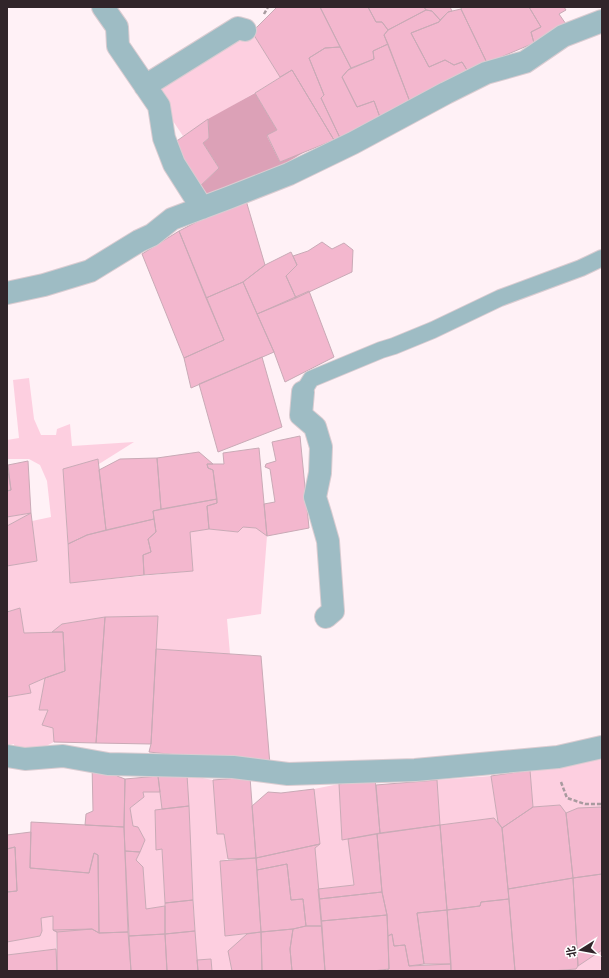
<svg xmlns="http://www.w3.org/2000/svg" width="609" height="978" font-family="Commissioner,'Noto Sans SC',sans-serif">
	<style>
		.green { fill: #fdcfe0 }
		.forest { fill: #dca1b7 }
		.building { fill: #f3b7ce; stroke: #c9aab6 }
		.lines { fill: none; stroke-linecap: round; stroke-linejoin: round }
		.service-casing { stroke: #daccd1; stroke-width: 18 }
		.minor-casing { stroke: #daccd1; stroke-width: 24 }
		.path { stroke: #a89a9f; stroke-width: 2.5; stroke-dasharray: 4 2; stroke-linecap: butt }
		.service { stroke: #9ebcc4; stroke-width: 16 }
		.minor { stroke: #9ebcc4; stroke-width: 22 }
	</style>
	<rect width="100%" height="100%" fill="#fff1f6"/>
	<path class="green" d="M252 32 280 77C248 98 215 115 183 136L151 88Z
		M29 378 34 419 41 435H56L57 429 70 424 72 446 134 442 99 464 98 459 63 469 70 583 193 571 190 532 209 529 237 532 243 527 256 528 267 536 261 614 227 619 230 654 156 649 158 616 105 617 62 624 52 632 24 633 20 608 7 612V566L37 561 32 521 51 517 47 481 40 465 29 459H7V440L19 438 13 380Z
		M31 513 7 526V517Z
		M45 678 39 710H48L42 725 53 728 54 742 32 753H15L14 744 7 745 8 736H7V697L31 693 29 685Z
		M602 752V807L578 808 566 813 559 805 533 807 530 770Z
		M187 775 213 780 217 834H224L228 859 220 861 225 936 247 934 229 951 232 971H212L211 959 197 960 195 931Z
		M491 776 498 822 494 818 440 825 437 780Z
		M339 784 342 839H348L354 885 318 889 315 848 320 844 314 789Z
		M143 792H160L162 809 155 810 156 849H162L165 906 146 909 143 867 136 860 145 840 138 827 133 826 130 808 144 797Z
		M53 916V930L57 932 56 949 7 955V942L40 936 42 931 41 918Z
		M602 950V971H552L576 969 578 966Z"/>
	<path class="forest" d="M255 93 277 130 267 136 280 162 306 151 254 183 206 202 198 188 219 168 203 143 209 138 208 119Z"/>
	<path class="building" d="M277 7H320L340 47 325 48 309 58 324 95 321 98 341 140H334L292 70 280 77 252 32Z
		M320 7H368L376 22H382L388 30 384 35 388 44 373 51 374 59 351 68Z
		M368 7H424L426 10 388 30 382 22H376Z
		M424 7H450L452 11 448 12 440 20 432 11 426 10Z
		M462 7H529L541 27 531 32 534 43 487 63 461 9Z
		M529 7H564L566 10 559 14 568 27 534 43 531 32 541 27Z
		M461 9 487 63 467 70 462 62 454 65 445 60 429 67 411 33 439 22 448 12Z
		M426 10 432 11 440 20 439 22 411 33 429 67 445 60 454 65 462 62 467 70 410 102 384 35 388 30Z
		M388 44 410 102 381 120 374 101 357 107 342 77 348 70 374 59 373 51Z
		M340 47 351 68 348 70 342 77 357 107 374 101 381 120 341 140 321 98 324 95 309 58 325 48Z
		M292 70 334 140 280 162 267 135 277 130 255 93Z
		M208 119 209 138 203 143 219 168 198 188 171 145Z
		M245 197 265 265 243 282 206 298 179 231Z
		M179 231 224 340 184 358 142 254Z
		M322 242 332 249 344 243 353 250 352 272 296 298 286 276 297 265 293 256 308 251Z
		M291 252 297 265 286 276 296 298 257 314 243 282 265 265Z
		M243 282 274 352 191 388 184 358 224 340 206 298Z
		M309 291 334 357 285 382 274 352 257 314Z
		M262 357 282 427 218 452 199 384Z
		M300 436 309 528 267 536 264 504 275 502 270 469 265 467 266 464 276 461 272 442Z
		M259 448 267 536 256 528 243 527 238 532 209 529 207 506 217 503 213 470 208 468 207 464H224L223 453Z
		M199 452 213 464H207L208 468 213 470 217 499 161 509 157 458Z
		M157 458 161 509 153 511 154 519 106 530 99 470 120 459Z
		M98 459 106 530 87 535 68 544 63 469Z
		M28 461 31 513 7 517V491L11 490 8 465Z
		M7 465 11 490 7 491Z
		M217 499V503L207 506 209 529 190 532 193 571 144 575 143 555 151 552 148 539 156 532 153 511Z
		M31 513 37 561 7 566V526Z
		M154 519 156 532 148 539 151 552 143 555 144 575 70 583 68 544 87 535Z
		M20 608 24 633 63 632 65 671 45 678 29 685 31 693 7 697V612Z
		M158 616 151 744 96 743 105 617Z
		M105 617 96 743 54 742 53 728 42 725 48 710H39L45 678 65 671 63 632H52L62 624Z
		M156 649 261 656 270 765 149 752 151 744Z
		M92 763 115 767 117 776 125 779 124 827 85 825 86 814 93 811Z
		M530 770 533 807 502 828 498 822 491 776Z
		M187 775 189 806 162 809 158 776Z
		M158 776 160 792H143L144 797 130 808 133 826 138 827 145 840 140 852 125 851 124 827 125 779Z
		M250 777 256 858 228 859 224 834H217L213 780Z
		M375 778 380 833 342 840 339 784Z
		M437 780 440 825 380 833 376 785Z
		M314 789 320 844 256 858 252 806 268 792 281 793Z
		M560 805 566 813 573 878 508 889 502 828 533 807Z
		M189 806 193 900 165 903 162 849 156 850 155 810Z
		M602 807V874L573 878 566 813 578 808Z
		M494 818 502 828 509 899 481 902 480 906 447 910 440 825Z
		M31 822 124 827 128 932 99 933 98 855 94 853 89 873 30 868Z
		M440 825 447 910 417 913 424 964 409 966 405 945 394 946 392 934 388 936 387 915 382 892 377 834Z
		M31 832 30 868 89 873 94 853 98 855 99 933 92 929 57 932 53 930V916L41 918 42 931 40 936 7 942V892L17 891 15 847 7 849V835Z
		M377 834 382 892 319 899 318 889 354 885 348 839Z
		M320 844 315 848 322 926H306L303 899 291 900 287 864 257 870 256 858Z
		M15 847 17 891 7 892V849Z
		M125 851 140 852 136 860 143 867 146 909 165 906V934L129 936Z
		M256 858 261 932 225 936 220 861Z
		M287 864 291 900 303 899 306 926 293 929 261 932 257 870Z
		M602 874V950L578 966 573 878Z
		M573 878 578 966 576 969 552 971H515L508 889Z
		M382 892 387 915 321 921 319 899Z
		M509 899 515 971H451L447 910 480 906 481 902Z
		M193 900 195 931 165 934V903Z
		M447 910 451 964H424L417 913Z
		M387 915 389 969 373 971H325L321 921Z
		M306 926H322L325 971H292L290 949 293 929Z
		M92 929 99 933 128 932 131 971H57V932L53 930Z
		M293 929 290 949 292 971H262L261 932Z
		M195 931 198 971H167L165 934Z
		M261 932 262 971H232L228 951 247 934Z
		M165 934 167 971H131L129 936Z
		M392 934 394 946 405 945 409 966 451 964V971H387V970L389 969 388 936Z
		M56 949 57 971H7V955Z
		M211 959 212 971H198L197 960Z"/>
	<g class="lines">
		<g class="service-casing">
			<path id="service" d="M303 392 311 379 381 350 394 346 433 330 500 298 581 268 602 258"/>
		</g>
		<g class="minor-casing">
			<path id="minor" d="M103 7 117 27 118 46 159 106 164 138 174 164 202 208
				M145 86 238 28 245 30
				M7 293 44 285 90 271 139 241 152 235 172 219 228 198 289 174 353 143 446 93 486 73 525 62 563 36 602 21
				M303 392 301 415 315 427 321 447 320 473 315 497 320 513 328 541 333 611 326 617
				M7 756 25 759 63 756 108 764 233 767 288 774 415 770 558 757 602 747"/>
		</g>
		<path class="path" d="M264 14 268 7
			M561 782 567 798 585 804H602"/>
		<use href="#service" class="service"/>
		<use href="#minor" class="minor"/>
	</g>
	<rect width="609" height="978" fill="none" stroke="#31252a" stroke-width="16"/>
	<g transform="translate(581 950) rotate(259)" stroke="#ffffff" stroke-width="3" paint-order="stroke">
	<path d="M0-3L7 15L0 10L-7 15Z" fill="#31252a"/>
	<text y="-6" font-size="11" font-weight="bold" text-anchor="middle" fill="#31252a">北</text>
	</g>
</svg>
